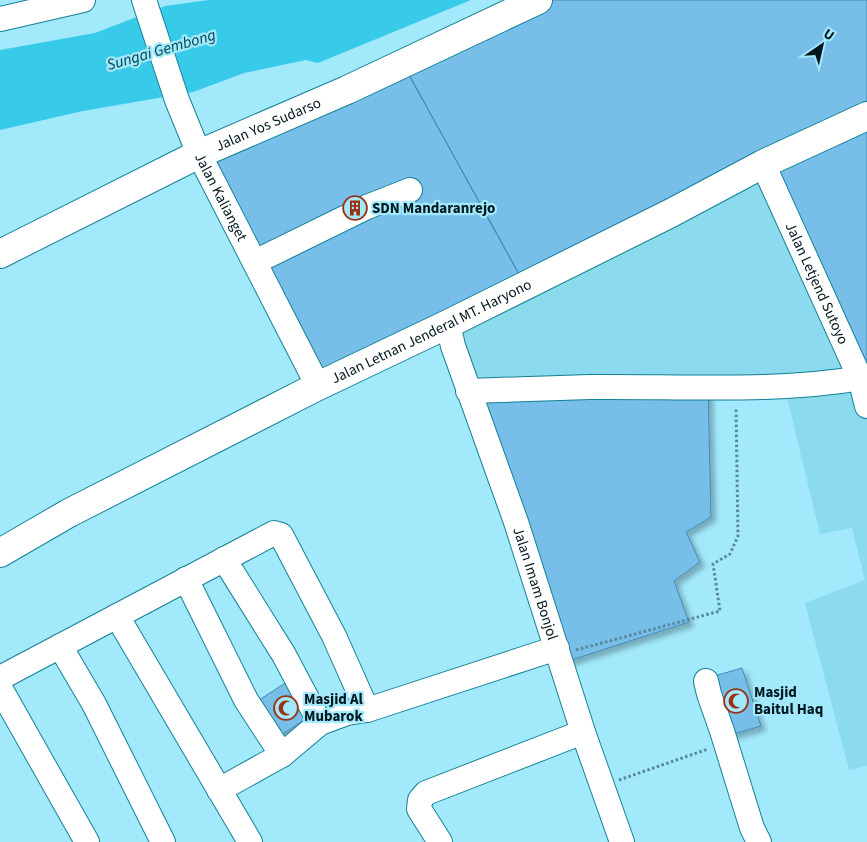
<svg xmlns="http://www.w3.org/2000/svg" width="867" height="842" font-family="'Source Sans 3',sans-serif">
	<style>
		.built { fill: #8cdaee }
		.water { fill: #37cae9 }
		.building { fill: #77bfe9; stroke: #4189b1; filter: url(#shadow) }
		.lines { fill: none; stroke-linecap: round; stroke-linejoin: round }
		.minor-casing { stroke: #148096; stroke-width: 26 }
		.major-casing { stroke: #148096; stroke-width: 30 }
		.path { stroke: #578896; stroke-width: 3; stroke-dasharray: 2.5 2.5; stroke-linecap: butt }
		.minor { stroke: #fff; stroke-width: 24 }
		.major { stroke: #fff; stroke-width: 28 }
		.labels { text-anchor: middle; stroke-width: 4.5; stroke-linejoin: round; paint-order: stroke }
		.street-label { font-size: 15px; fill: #00171e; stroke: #a2e9fc }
		.poi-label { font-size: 15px; font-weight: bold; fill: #00171e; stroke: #a2e9fc; text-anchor: start }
		.water-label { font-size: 16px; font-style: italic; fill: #00424f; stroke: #a2e9fc }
	</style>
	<defs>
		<filter id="shadow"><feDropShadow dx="4.5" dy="4.5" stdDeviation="2.5" flood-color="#0004"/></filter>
	</defs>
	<rect width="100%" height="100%" fill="#a2e9fc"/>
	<path class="built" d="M763 164 867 406V766L849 770 805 603 865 580 852 528 820 534 784 385 468 391 448 324Z"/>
	<path class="water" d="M209 0H471L318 63 306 60 244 73 193 92 83 111 0 130V50L95 33 165 6Z"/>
	<path class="building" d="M538 0H867V116L525 285 403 64Z
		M403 64 525 285 318 386 199 154Z
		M867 116V377L763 164Z
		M708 387 711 517 686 532 700 562 674 581 689 622 562 663 468 391Z
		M742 668 761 726 730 735 711 677Z
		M290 680 312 715 281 735 259 700Z"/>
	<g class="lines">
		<g class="minor-casing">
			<g id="minor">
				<path id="s1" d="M144 0 177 100 199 154 318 386"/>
				<path d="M0 19 83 0"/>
				<path id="s2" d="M763 164 860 378 867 406"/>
				<path d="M255 262 367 207 410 190"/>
				<path id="s3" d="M448 324 453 346 516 522 583 732 622 842"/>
				<path d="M468 391C509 390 549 388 590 387 682 386 776 393 867 377"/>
				<path d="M224 559 284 655 320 723"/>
				<path d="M186 579 246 700 282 755 320 723 347 713 367 710 557 648"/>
				<path d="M117 616 250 842"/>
				<path d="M60 646 94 704 163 842"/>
				<path d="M0 678 274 533 281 535 334 636 367 710"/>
				<path d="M706 681 709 694 722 731 752 828 759 842"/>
				<path d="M0 688 87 842"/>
				<path d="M219 790 282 755"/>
				<path d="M440 842 419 809 420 800 426 793 583 732"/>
			</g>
		</g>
		<g class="major-casing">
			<g id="major">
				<path id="s4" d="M0 254 199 154 347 90 538 0"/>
				<path id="s5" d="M0 553 69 513 318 386 448 324 671 213 763 164 867 116"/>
			</g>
		</g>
		<path class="path" d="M576 650 720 611 713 564 730 554 738 536 736 407
			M619 780 708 749"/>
		<use href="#minor" class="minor"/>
		<use href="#major" class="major"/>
	</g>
	<defs>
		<g id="building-ring" transform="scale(1.25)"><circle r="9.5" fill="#a2e9fc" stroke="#9a3315" stroke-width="1.5"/><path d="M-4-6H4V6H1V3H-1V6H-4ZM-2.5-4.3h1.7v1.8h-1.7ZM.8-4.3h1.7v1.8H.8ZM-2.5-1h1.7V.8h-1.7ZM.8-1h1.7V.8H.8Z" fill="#9a3315"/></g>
		<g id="mosque-ring" transform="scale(1.25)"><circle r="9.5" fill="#a2e9fc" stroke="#9a3315" stroke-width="1.5"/><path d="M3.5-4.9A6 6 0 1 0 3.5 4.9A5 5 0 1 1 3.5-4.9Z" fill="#9a3315"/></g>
	</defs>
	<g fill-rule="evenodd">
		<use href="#building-ring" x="355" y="208"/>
		<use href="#mosque-ring" x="736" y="701"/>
		<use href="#mosque-ring" x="286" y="708"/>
	</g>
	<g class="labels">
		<g class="street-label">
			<text dy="5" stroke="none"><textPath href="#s4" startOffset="298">Jalan Yos Sudarso</textPath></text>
			<text dy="5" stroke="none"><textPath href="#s1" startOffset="212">Jalan Kalianget</textPath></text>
			<text dy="5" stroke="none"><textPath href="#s2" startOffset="131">Jalan Letjend Sutoyo</textPath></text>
			<text dy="5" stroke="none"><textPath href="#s5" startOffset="485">Jalan Letnan Jenderal MT. Haryono</textPath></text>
			<text dy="5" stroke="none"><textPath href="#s3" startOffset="274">Jalan Imam Bonjol</textPath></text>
		</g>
		<g class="poi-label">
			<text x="372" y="213">SDN Mandaranrejo</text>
			<text x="754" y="697">Masjid<tspan x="754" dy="17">Baitul Haq</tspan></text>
			<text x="304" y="704">Masjid Al<tspan x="304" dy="17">Mubarok</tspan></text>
		</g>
		<g class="water-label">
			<text transform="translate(161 49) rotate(-16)" y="6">Sungai Gembong</text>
		</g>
	</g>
	<g transform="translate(822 45) rotate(34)" stroke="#a2e9fc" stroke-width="4" paint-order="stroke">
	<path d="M0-4L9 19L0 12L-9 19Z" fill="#00171e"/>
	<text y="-8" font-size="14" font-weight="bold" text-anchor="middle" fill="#00171e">U</text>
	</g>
</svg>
